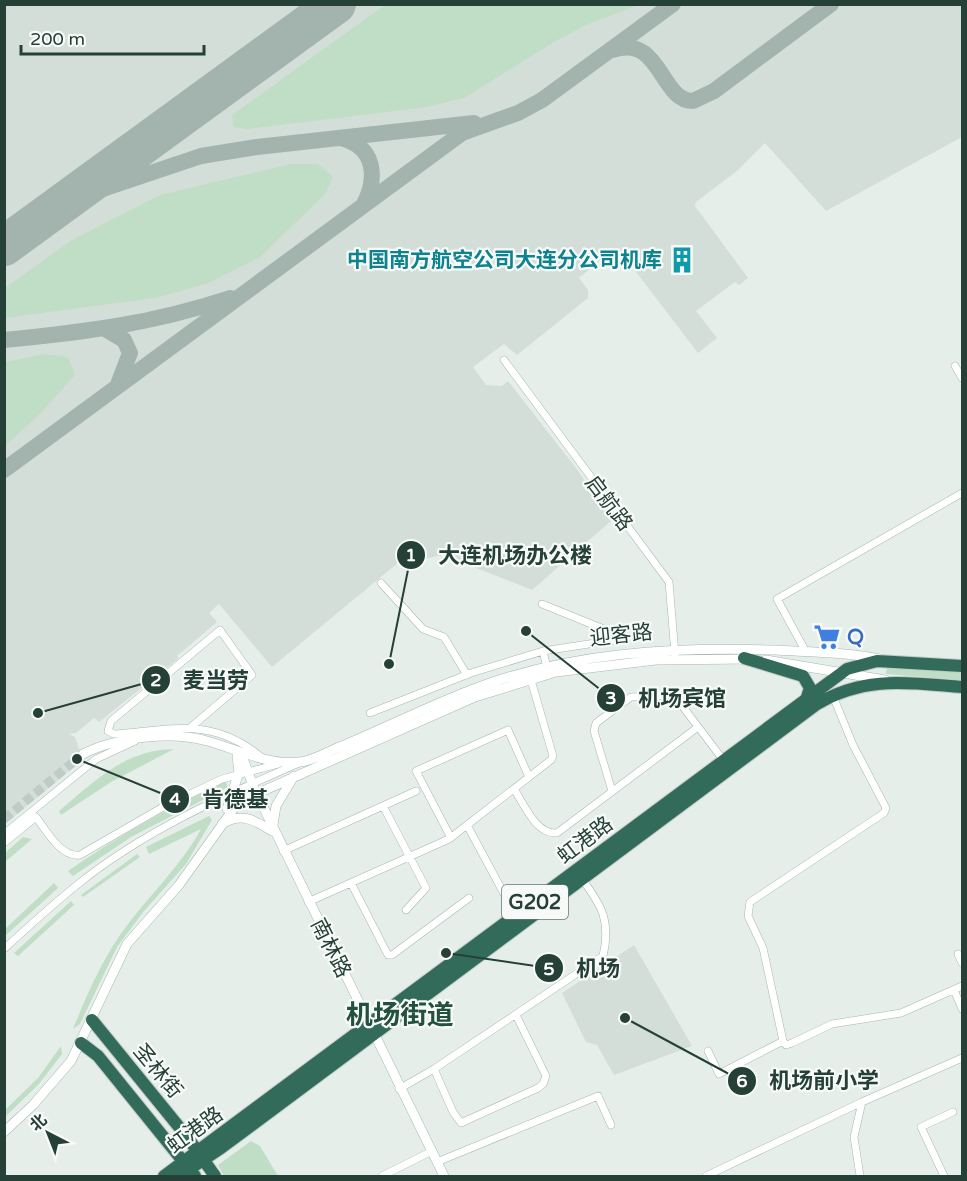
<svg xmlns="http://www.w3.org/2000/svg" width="967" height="1181" font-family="'Varela Round','Noto Sans SC',sans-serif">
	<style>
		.built { fill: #d4ded8 }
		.green { fill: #c0dec5 }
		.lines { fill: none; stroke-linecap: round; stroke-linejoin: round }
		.taxiway { stroke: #a3b4ae; stroke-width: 16 }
		.runway { stroke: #a3b4ae; stroke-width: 40 }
		.secondary-tunnel { stroke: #bfcbc6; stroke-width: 9; stroke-dasharray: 9 4.5; stroke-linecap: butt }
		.street-casing { stroke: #a8b6b0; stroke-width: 8 }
		.secondary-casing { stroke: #a5b9b0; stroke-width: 10 }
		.highway-casing { stroke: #c2cac7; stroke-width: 14 }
		.street { stroke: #fff; stroke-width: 7 }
		.secondary { stroke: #fff; stroke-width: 9 }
		.highway { stroke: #326b59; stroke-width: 12 }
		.labels { text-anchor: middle; stroke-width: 4.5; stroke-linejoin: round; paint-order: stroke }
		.shield { fill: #f7faf8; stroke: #647870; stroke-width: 1.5 }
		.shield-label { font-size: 20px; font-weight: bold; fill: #254036 }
		.culture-label { font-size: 21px; font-weight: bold; fill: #0d838f; stroke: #f7faf8; text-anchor: end }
		.street-label { font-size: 21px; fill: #254036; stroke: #f7faf8 }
		.shop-label { font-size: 21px; font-weight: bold; fill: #366cbe; stroke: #f7faf8; text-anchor: start }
		.district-label { font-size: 27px; font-weight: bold; fill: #225140; stroke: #f7faf8 }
		.leader { fill: none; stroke: #254036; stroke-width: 2 }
		.callout-dot { fill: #254036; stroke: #f7faf8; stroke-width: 2 }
		.mark-label { font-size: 18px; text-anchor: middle; font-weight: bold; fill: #fff }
		.callout-label { font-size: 22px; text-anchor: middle; font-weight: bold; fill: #254036; stroke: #f7faf8; stroke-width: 4.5; stroke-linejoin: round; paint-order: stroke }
	</style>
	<rect width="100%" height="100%" fill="#e6eeea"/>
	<path class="built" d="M5 5H962V137L826 211 765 143 737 171 696 202 695 206 748 278 739 285 735 282 696 311 717 338 698 353 620 251 614 249 579 278 588 290V298L517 355 504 344 473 367 486 385 502 386 508 381 576 468 612 520 532 590 443 555 423 559 410 553 272 667 219 604 209 613 217 622 177 656 179 658 99 722 94 718 76 733 69 734 75 737 79 749 86 757 5 824Z
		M634 945 692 1046 614 1075 597 1045 586 1042 562 993Z"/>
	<path class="green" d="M385 5V4L638 5 586 25 554 42 464 98 427 107 247 129 233 127 232 115Z
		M291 164H318L333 177 325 194 259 258 209 283 155 298 5 318V288L70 241 160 195Z
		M44 354 68 357 75 375 40 414 5 446V362Z
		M887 667 962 672V680L886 674Z
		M174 749 111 782 61 815 59 811C95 781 124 750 174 749Z
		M225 780 228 787 131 837 73 876 68 871C118 836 170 807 225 780Z
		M209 816 212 820 186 864 144 911 117 947 80 1024 73 1029C86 997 100 964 120 935 146 898 179 869 201 829L149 854 146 847Z
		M23 837 32 839 5 862V853Z
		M137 854 140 857 83 897 81 895Z
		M54 883 58 888 5 936V929Z
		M71 901 74 905 18 956 14 953Z
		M61 1046 62 1054 39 1084 5 1117V1110L38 1078Z
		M251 1141 260 1146 278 1176H224L218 1165Z"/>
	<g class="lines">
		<path class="taxiway" d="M613 50C661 34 660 101 693 101L714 91 831 4
			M340 138C375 146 378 177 364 204
			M13 240 91 193 201 156 257 147 474 123
			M107 330 124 340 130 353 117 387
			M4 340C86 332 151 324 230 298
			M4 470 462 133 518 113 542 100 673 4"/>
		<path class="runway" d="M4 246 336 4"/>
		<path class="secondary-tunnel" d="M4 819 83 754"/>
		<g class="street-casing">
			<path id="street" d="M504 360 669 582 675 654
				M955 366 962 378
				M381 583 423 629 444 637 467 675
				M543 651 547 668
				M806 652 777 599 962 493
				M833 696 853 745 886 808 884 813 750 902 748 916 763 948 783 1041 786 1045 792 1043 832 1024 901 1013 962 986
				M370 713 471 673 543 651 615 640 616 634 542 604
				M190 728 252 675 220 630 111 721 108 731 114 734C170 730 212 716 261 757
				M514 789C524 804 536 835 557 833L698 727
				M612 791 594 731 596 723 631 697 674 695 724 761
				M383 806 426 888 406 910
				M467 825 516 916
				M4 834 96 759 135 741
				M451 838 416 771 508 730 529 777
				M4 843 36 817C46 830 61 858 80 855L163 807 222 779 278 764
				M283 851 416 791
				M351 883 388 955H392L469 898
				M308 902 449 839 551 760 553 756 531 680
				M4 949C28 927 52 905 77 885 142 832 223 796 299 763
				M958 954 962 963
				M954 990 962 1009
				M708 1051 719 1074 783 1041
				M434 1069 453 1112 461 1123 538 1088 543 1084 546 1076 516 1015
				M399 1089 434 1069 603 956C611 921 602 906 582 879
				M437 1162 598 1096 611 1125
				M382 1176 432 1151
				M706 1176 862 1102 962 1058
				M860 1176 854 1137 862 1102
				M944 1176 921 1127 953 1112"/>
		</g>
		<g class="secondary-casing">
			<path id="secondary" d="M766 660 885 680
				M83 754C116 737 172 731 207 741 237 749 269 766 300 762 313 761 329 751 342 746 385 728 427 707 471 690 568 652 672 647 775 650 810 652 845 652 879 659
				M254 788 444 1176
				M238 802 475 697 556 672 656 660 749 659
				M227 809 239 772 237 756
				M222 824C242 812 254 820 272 831L276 806 294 776
				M4 1132 33 1105 71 1061 127 944 179 885 252 783 241 753"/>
		</g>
		<g class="highway-casing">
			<path id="highway" d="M744 658 803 676 810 688 806 700
				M92 1020 188 1138 215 1176
				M81 1043 98 1056 195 1176
				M164 1176 847 669 877 661 962 666
				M179 1176 221 1148 817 704C866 675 909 683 962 687"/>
		</g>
		<use href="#street" class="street"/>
		<use href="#secondary" class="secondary"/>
		<use href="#highway" class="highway"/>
	</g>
	<defs>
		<g id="building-bare" transform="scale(2.07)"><path d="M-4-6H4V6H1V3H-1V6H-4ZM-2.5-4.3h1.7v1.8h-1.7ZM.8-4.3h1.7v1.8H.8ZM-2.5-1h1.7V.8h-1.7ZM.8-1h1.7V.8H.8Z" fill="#0f9aa8" stroke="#f7faf8" stroke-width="2.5" paint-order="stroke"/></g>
		<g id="supermarket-bare" transform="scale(2.07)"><path d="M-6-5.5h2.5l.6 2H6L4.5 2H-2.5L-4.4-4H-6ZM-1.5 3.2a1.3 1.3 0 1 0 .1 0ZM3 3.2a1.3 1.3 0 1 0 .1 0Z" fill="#3f7fe0" stroke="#f7faf8" stroke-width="2.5" paint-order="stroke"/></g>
	</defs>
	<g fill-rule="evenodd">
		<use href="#building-bare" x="682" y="260"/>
		<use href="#supermarket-bare" x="827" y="637"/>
	</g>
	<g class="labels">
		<rect class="shield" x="502" y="885" width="66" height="34" rx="4.5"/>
		<g class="shield-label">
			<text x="535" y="909">G202</text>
		</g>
		<g class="culture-label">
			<text x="662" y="267">中国南方航空公司大连分公司机库</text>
		</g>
		<g class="street-label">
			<text transform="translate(609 503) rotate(53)" y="7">启航路</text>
			<text transform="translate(621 635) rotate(-6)" y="7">迎客路</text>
			<text transform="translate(585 840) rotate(-37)" y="7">虹港路</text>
			<text transform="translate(331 948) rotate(63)" y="7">南林路</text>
			<text transform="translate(158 1071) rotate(50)" y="7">圣林街</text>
			<text transform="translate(195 1130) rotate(-36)" y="7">虹港路</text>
		</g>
		<g class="shop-label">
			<text x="847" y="644">Q</text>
		</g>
		<g class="district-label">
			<text x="400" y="1024">机场街道</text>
		</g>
	</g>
	<path class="leader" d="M389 664L411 555M38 713L156 680M526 631L611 698M77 759L175 799M446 953L549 968M625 1018L742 1081"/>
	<g class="callout-dot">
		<circle cx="389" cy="664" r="6"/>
		<circle cx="38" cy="713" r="6"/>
		<circle cx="526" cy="631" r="6"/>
		<circle cx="77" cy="759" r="6"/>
		<circle cx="446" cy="953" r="6"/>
		<circle cx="625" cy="1018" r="6"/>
		<circle cx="411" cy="555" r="15"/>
		<circle cx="156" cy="680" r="15"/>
		<circle cx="611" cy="698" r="15"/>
		<circle cx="175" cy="799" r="15"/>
		<circle cx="549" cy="968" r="15"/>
		<circle cx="742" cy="1081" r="15"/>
	</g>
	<g class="mark-label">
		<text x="411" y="561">1</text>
		<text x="156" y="686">2</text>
		<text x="611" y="704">3</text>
		<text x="175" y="805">4</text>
		<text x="549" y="975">5</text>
		<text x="742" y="1087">6</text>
	</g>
	<g class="callout-label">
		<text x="515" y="563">大连机场办公楼</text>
		<text x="216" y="688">麦当劳</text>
		<text x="682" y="706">机场宾馆</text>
		<text x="235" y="807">肯德基</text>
		<text x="598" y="976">机场</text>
		<text x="824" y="1088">机场前小学</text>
	</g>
	<rect width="967" height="1181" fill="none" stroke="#254036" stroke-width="12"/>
	<g transform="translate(48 1133) rotate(318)" stroke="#f7faf8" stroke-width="4.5" paint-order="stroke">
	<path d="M0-4.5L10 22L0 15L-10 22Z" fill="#254036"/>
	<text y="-9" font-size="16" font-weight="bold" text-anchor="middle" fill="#254036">北</text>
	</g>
	<path d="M21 45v9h183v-9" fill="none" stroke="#254036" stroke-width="3"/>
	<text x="30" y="45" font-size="18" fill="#254036" stroke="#f7faf8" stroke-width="4.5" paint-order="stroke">200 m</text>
</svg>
